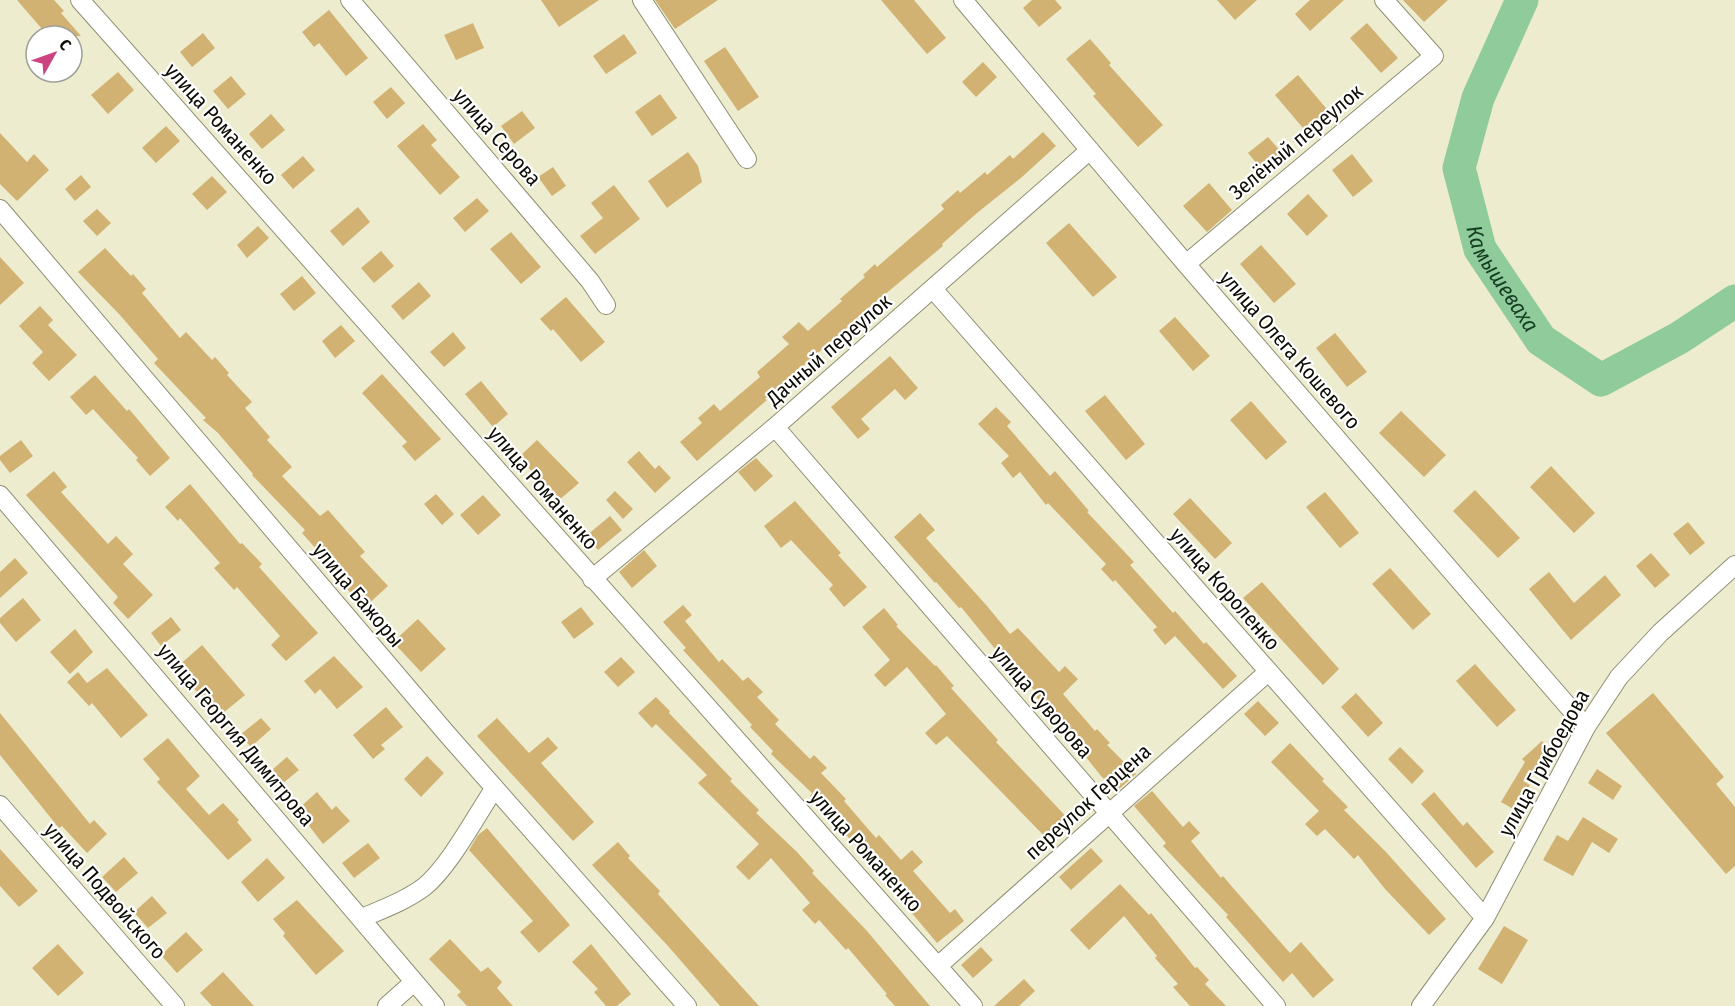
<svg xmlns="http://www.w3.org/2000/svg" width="1735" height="1006" font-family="'Fira Sans Condensed',sans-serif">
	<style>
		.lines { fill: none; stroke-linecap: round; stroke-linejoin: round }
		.river { stroke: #90cb9c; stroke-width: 33 }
		.building { fill: #d1b272 }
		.minor-casing { stroke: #8f8e73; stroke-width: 20 }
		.minor { stroke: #fff; stroke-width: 18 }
		.labels { text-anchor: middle; stroke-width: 4.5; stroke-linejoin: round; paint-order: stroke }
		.street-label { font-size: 21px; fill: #0d0c04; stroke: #fff }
		.water-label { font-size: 22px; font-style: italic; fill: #143f21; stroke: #fff }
	</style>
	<rect width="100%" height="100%" fill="#edecce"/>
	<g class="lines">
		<path class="river" id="s1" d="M1522 0 1478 98 1459 168 1480 249 1541 340 1601 380 1679 338 1735 301"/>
	</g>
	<path class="building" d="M17 0H54L64 11 61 13 81 36H48Z
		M541 0H599L559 27Z
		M655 0H718L675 29Z
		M881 0H914L946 38 927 54Z
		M1032 0H1055L1062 8 1039 27 1023 8Z
		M1217 0H1257L1235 20Z
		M1310 0H1344L1310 31 1295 14Z
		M1403 0H1448L1424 22Z
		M329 10 368 58 346 76 319 43 314 47 302 32Z
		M473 23 484 48 456 60 444 35Z
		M1367 23 1398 58 1381 73 1350 38Z
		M203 33 215 48 192 67 180 52Z
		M624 34 637 53 606 74 593 56Z
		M1090 39 1111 63 1109 65 1163 125 1138 147 1093 96 1096 94 1066 59Z
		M725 47 759 97 738 111 704 61Z
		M983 62 997 77 976 97 962 82Z
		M118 72 134 90 108 114 91 95Z
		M1298 75 1331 114 1308 134 1275 95Z
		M231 76 246 94 228 109 213 91Z
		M391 87 405 103 387 119 373 102Z
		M660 94 677 118 652 136 635 112Z
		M522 111 535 128 514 144 501 126Z
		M271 114 285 130 262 149 249 134Z
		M423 124 437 140 431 145 460 177 440 195 397 146Z
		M166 126 180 141 156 163 142 148Z
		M1043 132 1056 146 1022 177 977 213 942 244 943 246 847 326 848 327 765 399 767 400 697 461 680 442 702 423 698 418 714 404 720 411 760 377 757 372 789 344 782 337 799 322 808 331 842 301 840 299 865 277 863 275 875 264 877 267 944 209 941 205 958 190 960 193 985 172 987 175 1010 155 1013 159Z
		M0 133 27 162 34 154 49 170 17 201 0 184Z
		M1268 137 1288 160 1268 177 1248 153Z
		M688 152 698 166 702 182 667 208 648 181Z
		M1352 154 1373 181 1353 197 1332 170Z
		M303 156 315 170 293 189 281 175Z
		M553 167 566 186 552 196 538 177Z
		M81 175 91 187 75 201 65 189Z
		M212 176 227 192 207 210 192 194Z
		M1209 183 1232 210 1207 232 1183 206Z
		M614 185 640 219 595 254 580 236 603 218 591 203Z
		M1308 194 1328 216 1307 236 1287 214Z
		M477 198 489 211 465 232 453 218Z
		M358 207 370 222 343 246 330 231Z
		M97 209 111 223 97 236 83 221Z
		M1069 223 1117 277 1093 297 1046 243Z
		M258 226 269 238 247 258 237 245Z
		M511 232 541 267 521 284 490 249Z
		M1261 245 1296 284 1274 303 1240 264Z
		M105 248 131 276 133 274 146 289 142 293 180 338 186 332 212 360 215 357 229 373 227 375 252 402 245 408 270 437 267 440 292 467 282 476 320 516 328 510 365 552 360 556 388 586 364 608 323 562 325 559 302 533 305 530 252 475 253 474 218 433 203 420 206 418 154 363 158 359 119 314 78 272Z
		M381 251 394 266 374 283 361 268Z
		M0 257 24 283 0 305Z
		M302 276 316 293 294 311 280 294Z
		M419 282 431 296 403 320 391 306Z
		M566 297 605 342 581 362 553 329 551 331 540 319Z
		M40 306 53 320 48 325 77 355 49 381 32 363 43 352 19 326Z
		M1175 317 1210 356 1193 371 1159 331Z
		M341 325 355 341 335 358 322 341Z
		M453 332 466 348 444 367 430 352Z
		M1335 333 1367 372 1347 387 1316 348Z
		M890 356 918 388 905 400 895 389 861 419 870 429 858 439 831 407Z
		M382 374 441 439 415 461 402 446 407 442 362 393Z
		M95 375 127 411 129 409 170 458 150 476 136 460 138 458 93 409 86 415 70 397Z
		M481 381 508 414 493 427 465 394Z
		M1105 395 1145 444 1126 460 1085 411Z
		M1251 401 1287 442 1266 460 1230 420Z
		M996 407 1011 422 1007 426 1050 476 1055 471 1089 511 1087 512 1134 562 1130 565 1173 613 1175 611 1204 644 1206 642 1237 676 1223 689 1175 636 1165 645 1153 630 1157 627 1115 580 1113 582 1101 569 1106 564 1048 503 1046 505 1020 472 1013 478 1001 463 1009 456 978 424Z
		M1401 411 1446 455 1424 477 1379 433Z
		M21 440 33 456 10 473 0 460V456Z
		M537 440 579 483 558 501 519 457Z
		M639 451 655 469 659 465 671 478 655 493 627 462Z
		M756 458 773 476 755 492 738 472Z
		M1551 466 1595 513 1574 533 1530 487Z
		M54 471 67 487 61 492 108 544 116 536 133 554 123 564 153 595 128 619 113 603 118 597 26 495Z
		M190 484 240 544 242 543 262 564 259 567 318 633 286 661 271 645 280 636 237 587 234 590 214 568 220 563 180 518 178 521 165 507Z
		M1475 490 1520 538 1498 558 1453 511Z
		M615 491 633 509 623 519 606 500Z
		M1325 492 1359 533 1340 548 1306 507Z
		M436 494 454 514 442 525 424 504Z
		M483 495 501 515 478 535 460 515Z
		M1190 498 1232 543 1215 559 1173 514Z
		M795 501 841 553 838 555 867 587 844 607 829 589 833 585 791 540 781 548 764 526Z
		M920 513 935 530 926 538 987 606 1010 634 1018 628 1059 672 1065 666 1078 679 1063 694 1095 731 1097 729 1110 743 1107 745 1136 774 1119 789 1116 791 1101 776 1058 722 1060 720 1035 696 1038 694 1005 661 961 607 959 608 936 582 935 583 894 537Z
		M610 516 622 530 598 550 586 536Z
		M1688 522 1705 543 1690 555 1673 534Z
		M644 550 657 566 632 588 619 572Z
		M1651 553 1670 575 1655 588 1636 566Z
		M15 558 28 573 0 598V572Z
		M1390 568 1431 614 1413 630 1372 584Z
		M1549 572 1574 603 1605 575 1621 595 1571 640 1529 589Z
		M1262 582 1339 669 1323 685 1243 598Z
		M23 598 41 620 16 642 0 623V618Z
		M683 605 692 615 685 621 719 662 722 659 743 681 748 677 763 692 757 697 779 720 775 724 810 759 814 755 827 768 821 773 846 799 844 801 876 838 879 835 901 860 912 850 923 862 913 871 950 913 955 909 964 921 937 943 906 906 907 905 859 853 861 851 810 796 812 793 771 754 773 751 750 727 752 725 683 650 686 648 663 622Z
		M581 607 594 624 574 639 561 622Z
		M884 608 898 625 896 626 935 666 936 665 954 686 951 688 998 740 996 742 1073 824 1052 844 947 736 936 745 925 733 946 714 907 667 885 687 874 675 890 660 862 627Z
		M171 617 181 630 161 646 151 633Z
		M418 619 446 649 421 672 393 642Z
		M75 629 93 652 70 674 50 652Z
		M202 645 245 695 217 718 203 698 175 669Z
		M334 656 363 687 337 709 320 689 315 694 304 681Z
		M621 657 635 672 618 687 604 672Z
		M1475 664 1516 710 1497 727 1456 681Z
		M107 668 148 715 121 738 92 703 89 706 67 682 78 672 87 683Z
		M1356 693 1383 723 1368 737 1341 707Z
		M1653 693 1724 777 1716 784 1735 807V866L1726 874 1606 733Z
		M656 697 670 711 669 713 732 779 730 781 759 810 756 813 797 852 814 871 812 873 867 931 930 1006H895L885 995 887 994 848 948 846 950 819 920 815 924 802 910 810 903 771 858 749 880 736 867 759 844 698 783 707 775 656 724 652 728 638 713Z
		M1258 701 1279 723 1265 736 1244 714Z
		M386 707 403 727 381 745 385 749 373 759 353 735Z
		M0 713 90 824 94 820 107 834 87 853 62 826 59 828 0 755Z
		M261 718 271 729 251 747 240 735Z
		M497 718 529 753 548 737 558 748 541 763 594 822 573 841 477 736Z
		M168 738 200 776 186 789 209 815 223 803 239 820 237 822 252 840 228 860 157 782 160 779 143 759Z
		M1542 741 1553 754 1523 781 1530 785 1515 810 1501 802 1525 762 1522 759Z
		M1290 743 1324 779 1322 781 1348 807 1344 810 1386 852 1446 919 1429 935 1385 889 1358 855 1354 859 1325 829 1317 836 1305 824 1319 811 1271 762Z
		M1400 747 1424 771 1412 784 1388 759Z
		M427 756 444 773 421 797 404 779Z
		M287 757 299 770 277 788 266 775Z
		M1597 769 1622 786 1613 800 1588 783Z
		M1152 791 1183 827 1189 821 1200 833 1191 841 1221 878 1223 876 1234 889 1290 953 1301 942 1334 980 1313 998 1292 973 1283 982 1226 917 1228 915 1163 846 1166 843 1134 806Z
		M317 792 332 810 336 806 350 821 323 844 297 810Z
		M1434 792 1463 826 1467 822 1494 852 1476 868 1421 804Z
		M1583 817 1618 839 1609 853 1592 842 1573 876 1543 860 1557 835 1568 841Z
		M487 828 570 925 539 953 520 932 533 921 469 850 478 835Z
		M618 842 630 856 628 858 660 891 658 894 759 1006H720L668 946 592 865Z
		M368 843 380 858 354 878 342 863Z
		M1091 848 1103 861 1071 890 1059 877Z
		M0 849 38 891 19 907 0 886Z
		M124 857 138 873 116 892 102 877Z
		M267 858 285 878 258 902 241 882Z
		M1120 884 1149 915 1151 913 1195 968 1197 967 1209 980 1205 984 1226 1006H1190L1173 987 1178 984 1155 958 1157 956 1124 916 1089 950 1070 930Z
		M152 896 167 913 148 928 134 912Z
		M297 900 344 951 316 975 283 936 285 933 273 919Z
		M1504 926 1528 940 1502 984 1478 969Z
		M186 932 203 950 177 973 161 955Z
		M450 939 481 972 488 967 502 982 497 988 513 1006H467L457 995 461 992 429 959Z
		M58 944 84 973 58 996 32 968Z
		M591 944 631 994 617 1006H606L594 992 598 989 572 962Z
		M981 947 993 960 973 978 961 965Z
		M223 972 254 1006H212L200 993Z
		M1024 979 1035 991 1019 1006H994Z"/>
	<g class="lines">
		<g class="minor-casing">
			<path id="minor" d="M80 0 973 1006
				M350 0 590 281 606 305
				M642 0 747 159
				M963 0 1186 264 1586 727
				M0 209 447 734 687 1006
				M1186 264 1434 56 1384 0
				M933 289 1485 918
				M775 427 1276 1006
				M0 495 435 1006
				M592 579 775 427 1090 150
				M0 805 175 1006
				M362 918C383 909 405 901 424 887 449 867 476 816 494 789
				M938 966 1268 672
				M387 1006 414 982
				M1421 1006 1485 918 1586 727 1619 677 1660 633 1735 565"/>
		</g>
		<use href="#minor" class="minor"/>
	</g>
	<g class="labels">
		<g class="street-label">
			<text transform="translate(221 124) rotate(48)" y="7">улица Романенко</text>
			<text transform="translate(497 137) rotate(49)" y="7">улица Серова</text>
			<text transform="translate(1296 142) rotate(-40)" y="7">Зелёный переулок</text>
			<text transform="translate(829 350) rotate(-41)" y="7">Дачный переулок</text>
			<text transform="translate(1290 350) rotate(49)" y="7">улица Олега Кошевого</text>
			<text transform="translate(543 488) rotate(49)" y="7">улица Романенко</text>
			<text transform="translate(1225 589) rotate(49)" y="7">улица Короленко</text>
			<text transform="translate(358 595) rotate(50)" y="7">улица Бажоры</text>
			<text transform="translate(1042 702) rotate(49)" y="7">улица Суворова</text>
			<text transform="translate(236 735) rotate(50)" y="7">улица Георгия Димитрова</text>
			<text transform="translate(1544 763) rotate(-61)" y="7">улица Грибоедова</text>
			<text transform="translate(1088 802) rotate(-42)" y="7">переулок Герцена</text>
			<text transform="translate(866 851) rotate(48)" y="7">улица Романенко</text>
			<text transform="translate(105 891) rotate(49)" y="7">улица Подвойского</text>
		</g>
		<g class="water-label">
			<text dy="8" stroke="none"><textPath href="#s1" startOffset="300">Камышеваха</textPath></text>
		</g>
	</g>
	<g transform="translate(54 54) rotate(50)"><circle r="28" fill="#ffffff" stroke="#9e9e9b" stroke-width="1.5"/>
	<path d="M0-4.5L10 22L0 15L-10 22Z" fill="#cb4381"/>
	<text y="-9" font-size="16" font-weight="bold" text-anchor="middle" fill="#0d0c04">С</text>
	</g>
</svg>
